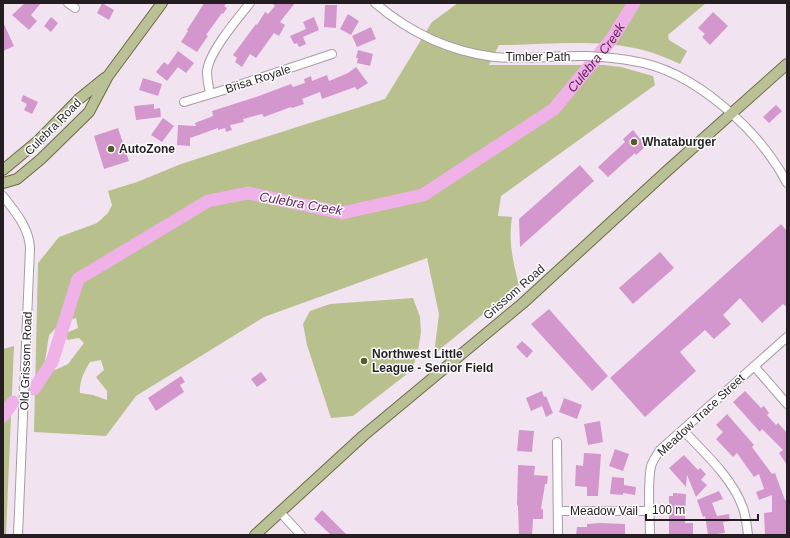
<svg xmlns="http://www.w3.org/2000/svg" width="790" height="538" font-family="Arial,sans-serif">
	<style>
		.green { fill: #b8c08e; fill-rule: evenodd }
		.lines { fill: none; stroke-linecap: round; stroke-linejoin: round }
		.river { stroke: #efb1e7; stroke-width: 13 }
		.building { fill: #d497cd }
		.minor-casing { stroke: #a89aa6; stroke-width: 10 }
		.major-casing { stroke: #696d40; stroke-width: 12 }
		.minor { stroke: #fff; stroke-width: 8 }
		.major { stroke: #bbc196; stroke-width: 10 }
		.poi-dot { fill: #555b29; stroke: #fff; stroke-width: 1.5 }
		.labels { text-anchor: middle; stroke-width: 3; stroke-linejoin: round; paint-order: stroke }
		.street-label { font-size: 12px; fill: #241e23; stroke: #fff }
		.poi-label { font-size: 12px; font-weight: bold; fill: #241e23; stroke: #fff; text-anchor: start }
		.water-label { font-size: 13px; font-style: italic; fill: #621b5e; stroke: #fff }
	</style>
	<rect width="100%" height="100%" fill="#f2e3f0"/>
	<path class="green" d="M458 3H706L668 35 669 40 687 51 680 64C665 57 650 51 634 48 591 39 543 45 499 45L489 65H604L621 67 653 76 655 85 501 196 498 216 512 217C508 240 513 263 519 285L434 354 439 314 427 258 264 317 136 396 106 436 34 432 38 263 59 237 97 223 108 213 112 205 108 191 137 182 181 164 385 99 432 22ZM76 318 78 328 66 333 67 340 79 338 84 343 68 364 55 370 45 361 49 335 62 322ZM101 360 104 370 96 377 107 391V400L93 395 80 393C79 381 84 372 90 362Z
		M413 298 420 317 421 332 418 351 412 370 353 416 331 418 307 345 303 324 310 311 330 304Z
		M14 346 6 535H3V349Z"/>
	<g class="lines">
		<g class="river">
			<path id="s1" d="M34 389 52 362 78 279 208 201 248 193 342 213 423 195 554 109 611 40 634 3"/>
			<path d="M3 416 13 402"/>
		</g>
	</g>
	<path class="building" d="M25 3H41L31 15 37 21 29 30 12 15Z
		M102 3 114 10 109 20 97 13Z
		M204 3H227L224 6 227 8 223 14 222 13 206 35 208 36 197 52 181 42 188 31 187 30 196 16Z
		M272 3H295L280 22 285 25 279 36 274 33 256 58 250 54 242 67 235 62 237 58 233 55 256 24 257 25 265 12 268 14 275 6Z
		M325 5H337L336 28 324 27Z
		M713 12 728 26 710 45 702 37 705 34 698 28Z
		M348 14 359 21 351 35 340 29Z
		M51 17 58 23 51 32 44 26Z
		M314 17 319 30 303 37 306 44 299 47 297 43 294 44 290 36 306 29 303 22Z
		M3 22 14 46 3 51Z
		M371 27 376 39 357 47 352 36Z
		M358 50 373 54 370 66 357 63 358 58H356Z
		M178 51 194 63 186 73 178 67 167 81 156 72 164 62 168 65Z
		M356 67 368 83 357 90 355 87 322 99 320 92 302 99 304 104 292 108 291 107 264 117 262 114 243 119 244 122 230 125 232 130 226 132 225 128 218 130V128L190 138V146L177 145 178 125 196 126 195 123 213 116 212 111 256 97 291 84 293 87 305 83 304 79 311 76 312 81 327 75 329 81 348 73Z
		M143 78 162 84 158 96 139 90Z
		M23 95 38 102 32 114 24 110 27 104 21 101Z
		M154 104V109L160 108 161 117 136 120 134 106Z
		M776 105 782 111 769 123 763 117Z
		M163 118 174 126 162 142 151 135Z
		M118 128 129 161 104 169 94 136Z
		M633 130 646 146 636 155 635 153 608 177 598 167 625 142 623 139Z
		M580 165 594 181 520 247 519 219Z
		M781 224 787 231V307L783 304 762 323 740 298 723 315 731 324 714 339 705 330 680 352 696 371 645 417 610 378Z
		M660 252 674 268 633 304 619 288Z
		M549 309 608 376 592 391 531 324Z
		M522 341 533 351 527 358 516 347Z
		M261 372 267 380 257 387 251 379Z
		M181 376 185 382 180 385 184 392 156 411 148 398Z
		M542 391 544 397 546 396 553 413 546 417 542 406 531 411 526 398Z
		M745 391 761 408 764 406 769 413 767 415 776 425 778 423 787 433V465L779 453 783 450 762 429 760 432 733 402Z
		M564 398 582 405 577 419 559 412Z
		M727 414 754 445 752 447 772 474 775 473 785 500H787V535H765L764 513 772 512V495L759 500 756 492 764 489 759 474 754 477 737 453 733 457 716 439 723 432 716 425Z
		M600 421 603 442 588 445 584 424Z
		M519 430 534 431 532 452 517 451Z
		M615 449 629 454 623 471 609 466Z
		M584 453 601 454 598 496H587V487L575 486 576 465 583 466Z
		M684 455 698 470 700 468 706 474 701 480 707 485 696 497 687 475 686 487 669 468Z
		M518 465 535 466 534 475 548 476 547 484H545L541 509H543V519H533L532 535H519L518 506 517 505Z
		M612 477 624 478V485L636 487 635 495 623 493V495L610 494Z
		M719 491 723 499 712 503 717 516 729 514 730 521 723 522 725 533 708 535 705 516 703 517 697 500Z
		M673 493 686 494 685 523H693V535H669V496H673Z
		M322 510 347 535H331L314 519Z
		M601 523 625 524V535H576L577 527H587V524Z"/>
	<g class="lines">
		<g class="minor-casing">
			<path id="minor" d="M68 3 75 8
				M375 3C410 33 448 51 494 57 525 60 557 55 588 56 603 57 618 58 633 61 694 70 759 130 787 183
				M210 94C209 87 207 79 207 72 208 53 238 18 250 3
				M184 102 224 90 332 54
				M3 196C15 212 29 227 30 248L18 535
				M754 366 787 404
				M683 430C704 453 732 477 743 508 746 517 747 526 748 535
				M557 442 558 535
				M558 511H650
				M280 512 301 535
				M650 535C650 516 647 484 651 466 653 460 657 455 660 450L787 337"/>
		</g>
		<g class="major-casing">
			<path id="major" d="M3 170 39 140 79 99 105 78
				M3 183 17 179 41 159 89 112 108 76 162 3
				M255 535 363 436 523 303 668 170 787 64"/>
		</g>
		<use href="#minor" class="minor"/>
		<use href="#major" class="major"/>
	</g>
	<g class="poi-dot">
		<circle cx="634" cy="142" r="4"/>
		<circle cx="111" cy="149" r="4"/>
		<circle cx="364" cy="361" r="4"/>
	</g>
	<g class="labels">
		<g class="street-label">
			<text x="538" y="61">Timber Path</text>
			<text transform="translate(258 79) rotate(-18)" y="4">Brisa Royale</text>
			<text transform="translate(53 127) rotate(-45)" y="4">Culebra Road</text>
			<text transform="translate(514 292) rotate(-41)" y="4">Grissom Road</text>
			<text transform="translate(26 361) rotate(-88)" y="4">Old Grissom Road</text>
			<text transform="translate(701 415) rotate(-43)" y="4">Meadow Trace Street</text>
			<text x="604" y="515">Meadow Vail</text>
		</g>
		<g class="poi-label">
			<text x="642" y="146">Whataburger</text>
			<text x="119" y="153">AutoZone</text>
			<text x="372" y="358">Northwest Little<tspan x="372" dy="14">League - Senior Field</tspan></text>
		</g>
		<g class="water-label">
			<text dy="5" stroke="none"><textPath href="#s1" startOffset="714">Culebra Creek</textPath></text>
			<text transform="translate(301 203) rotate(10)" y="5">Culebra Creek</text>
		</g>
	</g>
	<rect width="790" height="538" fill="none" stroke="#241e23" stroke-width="8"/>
	<path d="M646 514v6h112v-6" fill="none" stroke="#241e23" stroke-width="2"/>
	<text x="652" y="514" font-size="12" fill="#241e23" stroke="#ffffff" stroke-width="3" paint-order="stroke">100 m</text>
</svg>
